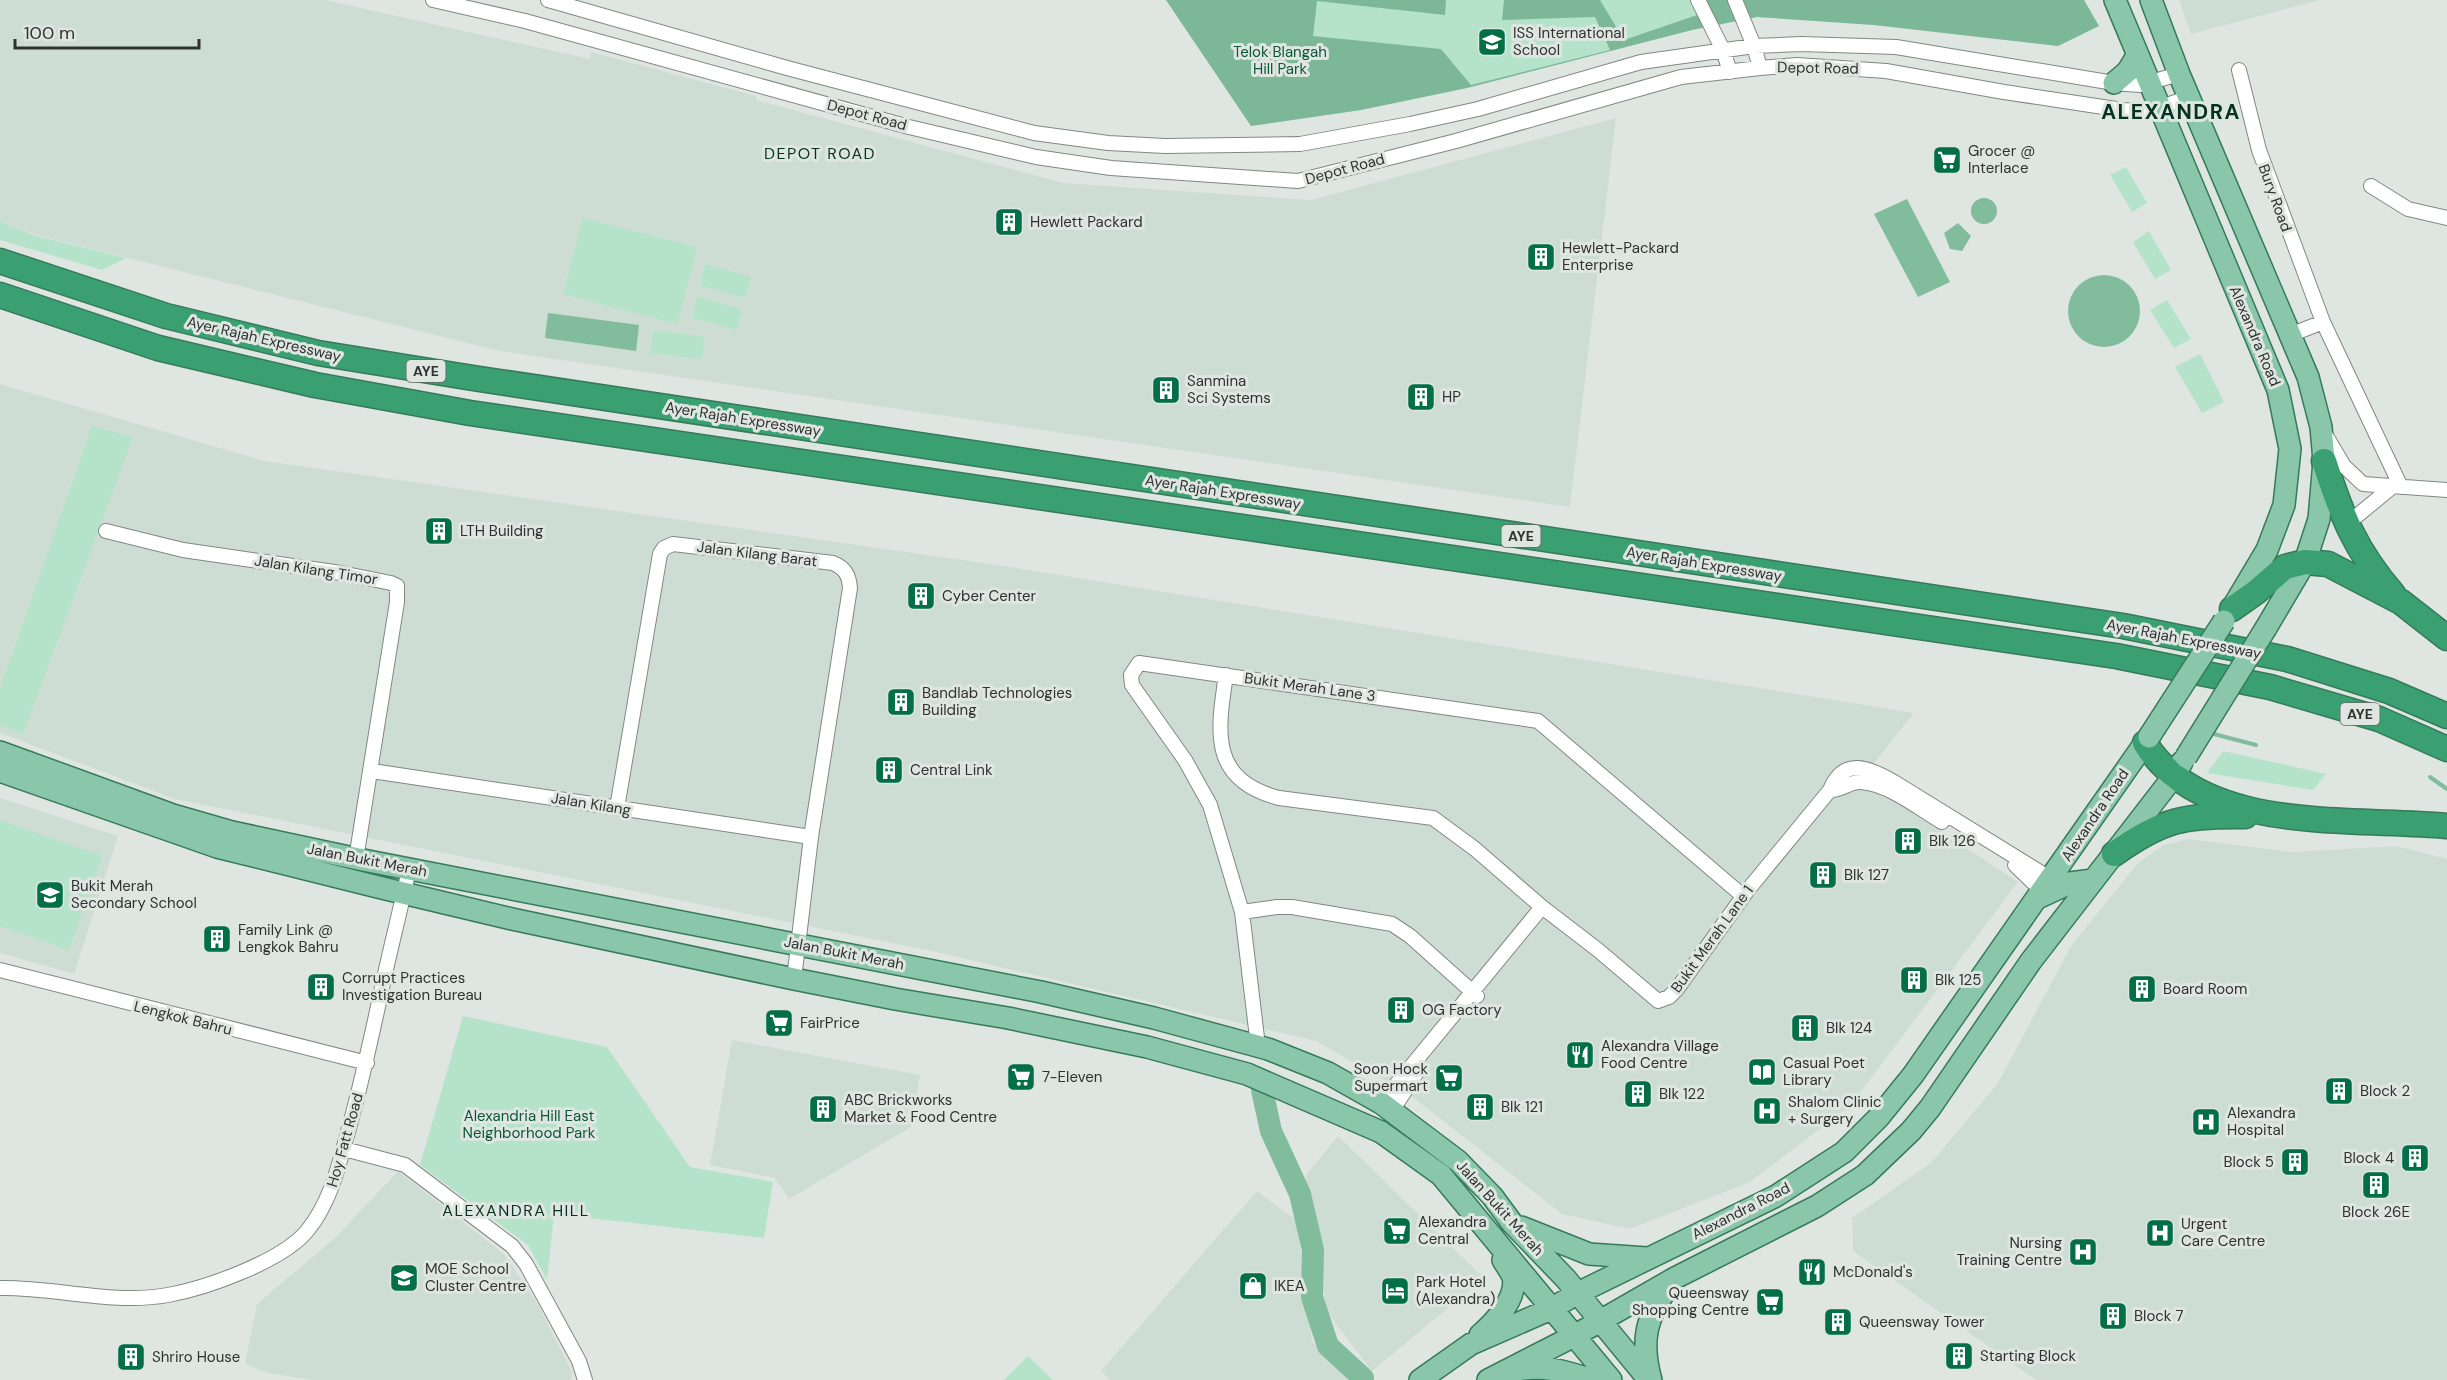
<svg xmlns="http://www.w3.org/2000/svg" width="2447" height="1380" font-family="'DM Sans',sans-serif">
	<style>
		.built { fill: #ceddd4 }
		.green { fill: #b5e3c9 }
		.forest { fill: #7cb797 }
		.water { fill: #81bc9c }
		.lines { fill: none; stroke-linecap: round; stroke-linejoin: round }
		.stream { stroke: #81bc9c; stroke-width: 4 }
		.river { stroke: #81bc9c; stroke-width: 22 }
		.street-casing { stroke: #818884; stroke-width: 16 }
		.primary-casing { stroke: #367a5a; stroke-width: 24 }
		.highway-casing { stroke: #367a5a; stroke-width: 27 }
		.street { stroke: #fff; stroke-width: 14 }
		.primary { stroke: #89c6aa; stroke-width: 21 }
		.highway { stroke: #3aa071; stroke-width: 24 }
		.primary-bridge-casing { stroke: #367a5a; stroke-width: 24; stroke-linecap: butt }
		.primary-bridge { stroke: #89c6aa; stroke-width: 21 }
		.labels { text-anchor: middle; stroke-width: 6; stroke-linejoin: round; paint-order: stroke }
		.shield { fill: #dfe6e2; stroke: #646865; stroke-width: 1.5 }
		.shield-label { font-size: 14px; font-weight: bold; fill: #2f3230 }
		.poi-label { font-size: 15px; fill: #2f3230; stroke: #dfe6e2; text-anchor: start }
		.park-label { font-size: 15px; fill: #0c5738; stroke: #dfe6e2 }
		.street-label { font-size: 15px; fill: #2f3230; stroke: #dfe6e2 }
		.neighbourhood-label { font-size: 16px; letter-spacing: 1.5px; fill: #05331f; stroke: #dfe6e2 }
		.district-label { font-size: 21px; font-weight: bold; letter-spacing: 1.5px; fill: #05331f; stroke: #dfe6e2 }
	</style>
	<rect width="100%" height="100%" fill="#dfe6e2"/>
	<path class="built" d="M0 0H325L590 59 591 52 756 96V100L1063 183 1311 200 1616 118 1570 507 499 351 33 234 0 221Z
		M2179 0H2320L2191 34Z
		M0 384 265 461 991 564 1914 713 1862 778 2018 882 1851 1105 1750 1182 1630 1229 1562 1214 1410 1095 1316 1041 932 951 175 799 0 733Z
		M0 798 118 836 74 974 0 953Z
		M2189 839 2293 852 2396 846 2447 859V1380H2036L1853 1251 1852 1218 1932 1162 1998 1083 2071 946 2138 863 2164 845Z
		M732 1040 920 1075 911 1127 789 1199 775 1178 710 1165Z
		M1338 1136 1484 1278 1372 1371 1327 1312 1306 1175Z
		M398 1171 504 1254 536 1301 572 1372 571 1380H312L268 1373 245 1364 257 1304 337 1236Z
		M1257 1191 1297 1221 1312 1341 1348 1380H1110L1101 1371Z"/>
	<path class="green" d="M1166 0H2084L2099 26 2058 46 1874 25 1757 17 1692 30 1467 88 1361 110 1251 126Z
		M2126 167 2147 203 2132 212 2110 175Z
		M583 218 697 247 677 324 563 294Z
		M0 221 33 235 126 258 102 270 0 240Z
		M2149 231 2171 270 2155 279 2133 242Z
		M705 264 751 277 745 298 700 285Z
		M697 297 742 309 737 330 692 318Z
		M2167 300 2191 339 2174 348 2150 310Z
		M653 330 705 337 702 359 650 353Z
		M2200 354 2224 402 2202 413 2175 367Z
		M92 426 133 437 23 734 0 725V689Z
		M2223 751 2326 774 2313 790 2207 773Z
		M0 820 102 856 69 950 0 926Z
		M463 1016 607 1047 690 1167 773 1182 764 1238 554 1214 547 1280 528 1245 420 1165Z
		M1028 1356 1053 1380H1004Z"/>
	<path class="forest" d="M1166 0H1446L1445 15 1317 1 1313 36 1441 49 1471 85 1610 50 1595 17 1502 20 1504 0H1600L1624 40 1700 14 1695 0H2084L2099 26 2058 46 1874 25 1757 17 1692 30 1467 88 1361 110 1251 126Z"/>
	<path class="water" d="M1971 211a13 13 0 1 1 26 0a13 13 0 1 1-26 0Z
		M1907 199 1950 282 1918 297 1874 214Z
		M1958 223 1971 236 1962 251 1950 249 1944 233Z
		M2068 311a36 36 0 1 1 72 0a36 36 0 1 1-72 0Z
		M548 313 639 325 636 351 545 338Z"/>
	<g class="lines">
		<path class="stream" d="M2210 733 2256 745
			M2430 777 2447 789"/>
		<path class="river" d="M1262 1090 1271 1131 1300 1194 1313 1250 1312 1297 1328 1346 1363 1378"/>
		<g class="street-casing">
			<path id="street" d="M433 0 525 21 909 127 1036 157 1111 168 1298 181 1456 141 1681 77 1760 68 1797 65 1886 71 2004 92 2123 110 2150 111 2189 97
				M548 0 787 68 1034 133 1108 143 1165 146 1300 144 1410 124 1478 109 1641 62 1754 46 1801 44 1896 47 2114 83 2140 85 2179 74
				M1698 0 1723 50 1730 72
				M1735 0 1754 46 1760 68
				M2239 70 2259 150 2323 322 2401 487
				M2371 186 2408 209 2447 218
				M2290 335 2323 322
				M2325 434 2344 466 2363 484 2447 490
				M2347 524 2392 487
				M106 531 183 550 341 573 391 583 397 586V602L356 859
				M1226 675C1217 733 1210 780 1279 798L1433 818 1475 849 1542 907 1598 950 1658 1001 1669 997 1677 989 1747 891 1830 790C1844 756 1870 768 1894 782L2051 879
				M372 771 811 837
				M1830 790C1842 791 1849 781 1861 782 1889 784 1918 808 1942 822
				M617 808 660 554 664 548 673 544 833 563C845 568 849 575 850 588L811 837 794 979
				M2015 865 2043 892
				M1242 912 1277 907H1292L1392 924 1410 936 1477 996
				M0 970 367 1063
				M1258 1046 1242 912 1210 805 1185 760 1132 685 1131 675 1139 663 1538 721 1743 896
				M1381 1103 1542 907
				M1392 1111 1419 1069
				M344 1149 405 1165 512 1246 526 1264 579 1361 585 1380
				M0 1288C55 1287 113 1305 168 1295 207 1288 282 1261 307 1231 329 1204 337 1172 346 1139 359 1094 369 1048 379 1002 388 957 400 913 409 869"/>
		</g>
		<g class="primary-casing">
			<path id="primary" d="M2115 0 2278 390 2290 449 2284 505 2267 550 2233 607
				M2151 0 2179 74 2308 377 2321 427 2324 461 2319 519 2305 562 2266 628
				M2114 83 2128 71 2137 56
				M0 752 173 815 232 832 363 860 1041 992 1154 1018 1268 1049 1328 1073 1381 1103 1458 1161 1492 1196 1512 1223 1566 1279 1649 1380
				M0 771 217 847 382 888 512 919 794 979 895 999 1008 1018 1147 1047 1247 1074 1381 1132 1441 1175 1611 1380
				M2040 897 2070 883 2093 880
				M1521 1227 1589 1254 1647 1258
				M1480 1335C1494 1323 1518 1298 1513 1277 1511 1272 1506 1265 1503 1260
				M1513 1371C1541 1364 1565 1371 1592 1380
				M1420 1380 1471 1344 1551 1309 1578 1293 1776 1196 1844 1152 1879 1117 1913 1075 2149 737
				M1488 1380 1574 1336 1675 1278 1817 1206 1865 1175 1911 1131 1930 1108 2031 961 2173 777 2182 762
				M1651 1380C1640 1341 1646 1315 1671 1284"/>
		</g>
		<g class="highway-casing">
			<path id="highway" d="M0 261 166 316 318 353 473 378 2123 626 2287 659 2389 691 2447 716
				M0 295 158 348 315 385 470 413 2116 656 2270 687 2379 719 2447 749
				M2324 461C2342 516 2355 550 2393 594
				M2232 609 2256 592 2285 567 2305 562 2328 564 2401 602 2447 638
				M2145 743C2202 835 2352 817 2447 826
				M2114 854C2163 819 2185 815 2245 816"/>
		</g>
		<use href="#street" class="street"/>
		<use href="#primary" class="primary"/>
		<use href="#highway" class="highway"/>
		<g class="primary-bridge-casing">
			<path id="primary-bridge" d="M2149 737 2224 621
				M2186 757 2266 628"/>
		</g>
		<use href="#primary-bridge" class="primary-bridge"/>
	</g>
	<defs>
		<g id="school-square" transform="scale(1.5)"><rect x="-9" y="-9" width="18" height="18" rx="4" fill="#026f47" stroke="#dfe6e2"/><path d="M0-5L7-2L0 1L-7-2ZM-4 1L0 2.5L4 1V4Q0 6-4 4Z" fill="#fff"/></g>
		<g id="supermarket-square" transform="scale(1.5)"><rect x="-9" y="-9" width="18" height="18" rx="4" fill="#026f47" stroke="#dfe6e2"/><path d="M-6-5.5h2.5l.6 2H6L4.5 2H-2.5L-4.4-4H-6ZM-1.5 3.2a1.3 1.3 0 1 0 .1 0ZM3 3.2a1.3 1.3 0 1 0 .1 0Z" fill="#fff"/></g>
		<g id="building-square" transform="scale(1.5)"><rect x="-9" y="-9" width="18" height="18" rx="4" fill="#026f47" stroke="#dfe6e2"/><path d="M-4-6H4V6H1V3H-1V6H-4ZM-2.5-4.3h1.7v1.8h-1.7ZM.8-4.3h1.7v1.8H.8ZM-2.5-1h1.7V.8h-1.7ZM.8-1h1.7V.8H.8Z" fill="#fff"/></g>
		<g id="restaurant-square" transform="scale(1.5)"><rect x="-9" y="-9" width="18" height="18" rx="4" fill="#026f47" stroke="#dfe6e2"/><path d="M-5-6h1v4h1v-4h1v4h1v-4h1v5L-1.5 .5V6h-2V.5L-5-1ZM5-6V6H3V1.5H1.5Q1.5-4 5-6Z" fill="#fff"/></g>
		<g id="library-square" transform="scale(1.5)"><rect x="-9" y="-9" width="18" height="18" rx="4" fill="#026f47" stroke="#dfe6e2"/><path d="M-6-4Q-3-5.5-.7-3.5V5Q-3 3-6 4ZM6-4Q3-5.5 .7-3.5V5Q3 3 6 4Z" fill="#fff"/></g>
		<g id="hospital-square" transform="scale(1.5)"><rect x="-9" y="-9" width="18" height="18" rx="4" fill="#026f47" stroke="#dfe6e2"/><path d="M-5-5h3v3.5h4V-5h3V5h-3V1.5h-4V5h-3Z" fill="#fff"/></g>
		<g id="shop-square" transform="scale(1.5)"><rect x="-9" y="-9" width="18" height="18" rx="4" fill="#026f47" stroke="#dfe6e2"/><path d="M-5-2.5h2.3a2.7 3.5 0 0 1 5.4 0H5L5.5 6h-11ZM-1.5-2.5h3a1.5 2.3 0 0 0-3 0Z" fill="#fff"/></g>
		<g id="hotel-square" transform="scale(1.5)"><rect x="-9" y="-9" width="18" height="18" rx="4" fill="#026f47" stroke="#dfe6e2"/><path d="M-6-4.5h1.5V1H6V5H4.5V3h-9V5H-6ZM-4 0a1.8 1.8 0 1 1 3.6 0ZM.5 0V-2.5h3Q6-2.5 6 0Z" fill="#fff"/></g>
	</defs>
	<g fill-rule="evenodd">
		<use href="#school-square" x="1492" y="42"/>
		<use href="#supermarket-square" x="1947" y="160"/>
		<use href="#building-square" x="1009" y="222"/>
		<use href="#building-square" x="1541" y="257"/>
		<use href="#building-square" x="1166" y="390"/>
		<use href="#building-square" x="1421" y="397"/>
		<use href="#building-square" x="439" y="531"/>
		<use href="#building-square" x="921" y="596"/>
		<use href="#building-square" x="901" y="702"/>
		<use href="#building-square" x="889" y="770"/>
		<use href="#building-square" x="1908" y="841"/>
		<use href="#building-square" x="1823" y="875"/>
		<use href="#school-square" x="50" y="895"/>
		<use href="#building-square" x="217" y="939"/>
		<use href="#building-square" x="1914" y="980"/>
		<use href="#building-square" x="321" y="987"/>
		<use href="#building-square" x="2142" y="989"/>
		<use href="#building-square" x="1401" y="1010"/>
		<use href="#supermarket-square" x="779" y="1023"/>
		<use href="#building-square" x="1805" y="1028"/>
		<use href="#restaurant-square" x="1580" y="1055"/>
		<use href="#library-square" x="1762" y="1072"/>
		<use href="#supermarket-square" x="1021" y="1077"/>
		<use href="#supermarket-square" x="1449" y="1078"/>
		<use href="#building-square" x="2339" y="1091"/>
		<use href="#building-square" x="1638" y="1094"/>
		<use href="#building-square" x="1480" y="1107"/>
		<use href="#building-square" x="823" y="1109"/>
		<use href="#hospital-square" x="1767" y="1111"/>
		<use href="#hospital-square" x="2206" y="1122"/>
		<use href="#building-square" x="2415" y="1158"/>
		<use href="#building-square" x="2295" y="1162"/>
		<use href="#building-square" x="2376" y="1185"/>
		<use href="#supermarket-square" x="1397" y="1231"/>
		<use href="#hospital-square" x="2160" y="1233"/>
		<use href="#hospital-square" x="2083" y="1252"/>
		<use href="#restaurant-square" x="1812" y="1272"/>
		<use href="#school-square" x="404" y="1278"/>
		<use href="#shop-square" x="1253" y="1286"/>
		<use href="#hotel-square" x="1395" y="1291"/>
		<use href="#supermarket-square" x="1770" y="1302"/>
		<use href="#building-square" x="2113" y="1316"/>
		<use href="#building-square" x="1838" y="1322"/>
		<use href="#building-square" x="1959" y="1356"/>
		<use href="#building-square" x="131" y="1357"/>
	</g>
	<g class="labels">
		<g class="shield">
			<rect x="406.5" y="360" width="39" height="22" rx="4.5"/>
			<rect x="1501.5" y="525" width="39" height="22" rx="4.5"/>
			<rect x="2340.5" y="703" width="39" height="22" rx="4.5"/>
		</g>
		<g class="shield-label">
			<text x="426" y="376">AYE</text>
			<text x="1521" y="541">AYE</text>
			<text x="2360" y="719">AYE</text>
		</g>
		<g class="poi-label">
			<text x="1513" y="38">ISS International<tspan x="1513" dy="17">School</tspan></text>
			<text x="1968" y="156">Grocer @<tspan x="1968" dy="17">Interlace</tspan></text>
			<text x="1030" y="227">Hewlett Packard</text>
			<text x="1562" y="253">Hewlett-Packard<tspan x="1562" dy="17">Enterprise</tspan></text>
			<text x="1187" y="386">Sanmina<tspan x="1187" dy="17">Sci Systems</tspan></text>
			<text x="1442" y="402">HP</text>
			<text x="460" y="536">LTH Building</text>
			<text x="942" y="601">Cyber Center</text>
			<text x="922" y="698">Bandlab Technologies<tspan x="922" dy="17">Building</tspan></text>
			<text x="910" y="775">Central Link</text>
			<text x="1929" y="846">Blk 126</text>
			<text x="1844" y="880">Blk 127</text>
			<text x="71" y="891">Bukit Merah<tspan x="71" dy="17">Secondary School</tspan></text>
			<text x="238" y="935">Family Link @<tspan x="238" dy="17">Lengkok Bahru</tspan></text>
			<text x="342" y="983">Corrupt Practices<tspan x="342" dy="17">Investigation Bureau</tspan></text>
			<text x="1935" y="985">Blk 125</text>
			<text x="2163" y="994">Board Room</text>
			<text x="1422" y="1015">OG Factory</text>
			<text x="800" y="1028">FairPrice</text>
			<text x="1826" y="1033">Blk 124</text>
			<text x="1601" y="1051">Alexandra Village<tspan x="1601" dy="17">Food Centre</tspan></text>
			<text x="1783" y="1068">Casual Poet<tspan x="1783" dy="17">Library</tspan></text>
			<text x="1428" y="1074" text-anchor="end">Soon Hock<tspan x="1428" dy="17">Supermart</tspan></text>
			<text x="1042" y="1082">7-Eleven</text>
			<text x="2360" y="1096">Block 2</text>
			<text x="1659" y="1099">Blk 122</text>
			<text x="844" y="1105">ABC Brickworks<tspan x="844" dy="17">Market &amp; Food Centre</tspan></text>
			<text x="1788" y="1107">Shalom Clinic<tspan x="1788" dy="17">+ Surgery</tspan></text>
			<text x="1501" y="1112">Blk 121</text>
			<text x="2227" y="1118">Alexandra<tspan x="2227" dy="17">Hospital</tspan></text>
			<text x="2394" y="1163" text-anchor="end">Block 4</text>
			<text x="2274" y="1167" text-anchor="end">Block 5</text>
			<text x="2376" y="1217" text-anchor="middle">Block 26E</text>
			<text x="1418" y="1227">Alexandra<tspan x="1418" dy="17">Central</tspan></text>
			<text x="2181" y="1229">Urgent<tspan x="2181" dy="17">Care Centre</tspan></text>
			<text x="2062" y="1248" text-anchor="end">Nursing<tspan x="2062" dy="17">Training Centre</tspan></text>
			<text x="425" y="1274">MOE School<tspan x="425" dy="17">Cluster Centre</tspan></text>
			<text x="1833" y="1277">McDonald's</text>
			<text x="1416" y="1287">Park Hotel<tspan x="1416" dy="17">(Alexandra)</tspan></text>
			<text x="1274" y="1291">IKEA</text>
			<text x="1749" y="1298" text-anchor="end">Queensway<tspan x="1749" dy="17">Shopping Centre</tspan></text>
			<text x="2134" y="1321">Block 7</text>
			<text x="1859" y="1327">Queensway Tower</text>
			<text x="1980" y="1361">Starting Block</text>
			<text x="152" y="1362">Shriro House</text>
		</g>
		<g class="park-label">
			<text x="1280" y="57">Telok Blangah<tspan x="1280" dy="17">Hill Park</tspan></text>
			<text x="529" y="1121">Alexandria Hill East<tspan x="529" dy="17">Neighborhood Park</tspan></text>
		</g>
		<g class="street-label">
			<text transform="translate(1818 68) rotate(1)" y="5">Depot Road</text>
			<text transform="translate(867 115) rotate(15)" y="5">Depot Road</text>
			<text transform="translate(1345 169) rotate(-15)" y="5">Depot Road</text>
			<text transform="translate(2275 198) rotate(70)" y="5">Bury Road</text>
			<text transform="translate(2255 336) rotate(67)" y="5">Alexandra Road</text>
			<text transform="translate(264 339) rotate(13)" y="5">Ayer Rajah Expressway</text>
			<text transform="translate(743 419) rotate(9)" y="5">Ayer Rajah Expressway</text>
			<text transform="translate(1223 492) rotate(9)" y="5">Ayer Rajah Expressway</text>
			<text transform="translate(757 554) rotate(7)" y="5">Jalan Kilang Barat</text>
			<text transform="translate(1704 564) rotate(9)" y="5">Ayer Rajah Expressway</text>
			<text transform="translate(316 570) rotate(9)" y="5">Jalan Kilang Timor</text>
			<text transform="translate(2184 639) rotate(11)" y="5">Ayer Rajah Expressway</text>
			<text transform="translate(1310 687) rotate(8)" y="5">Bukit Merah Lane 3</text>
			<text transform="translate(591 804) rotate(9)" y="5">Jalan Kilang</text>
			<text transform="translate(2095 815) rotate(-56)" y="5">Alexandra Road</text>
			<text transform="translate(367 860) rotate(11)" y="5">Jalan Bukit Merah</text>
			<text transform="translate(1712 939) rotate(-54)" y="5">Bukit Merah Lane 1</text>
			<text transform="translate(844 953) rotate(11)" y="5">Jalan Bukit Merah</text>
			<text transform="translate(183 1018) rotate(14)" y="5">Lengkok Bahru</text>
			<text transform="translate(345 1140) rotate(-74)" y="5">Hoy Fatt Road</text>
			<text transform="translate(1500 1208) rotate(48)" y="5">Jalan Bukit Merah</text>
			<text transform="translate(1741 1211) rotate(-27)" y="5">Alexandra Road</text>
		</g>
		<g class="neighbourhood-label">
			<text x="820" y="159">DEPOT ROAD</text>
			<text x="516" y="1216">ALEXANDRA HILL</text>
		</g>
		<g class="district-label">
			<text x="2171" y="119">ALEXANDRA</text>
		</g>
	</g>
	<path d="M15 39v9h184v-9" fill="none" stroke="#2f3230" stroke-width="3"/>
	<text x="24" y="39" font-size="18" fill="#2f3230" stroke="#dfe6e2" stroke-width="4.5" paint-order="stroke">100 m</text>
</svg>
